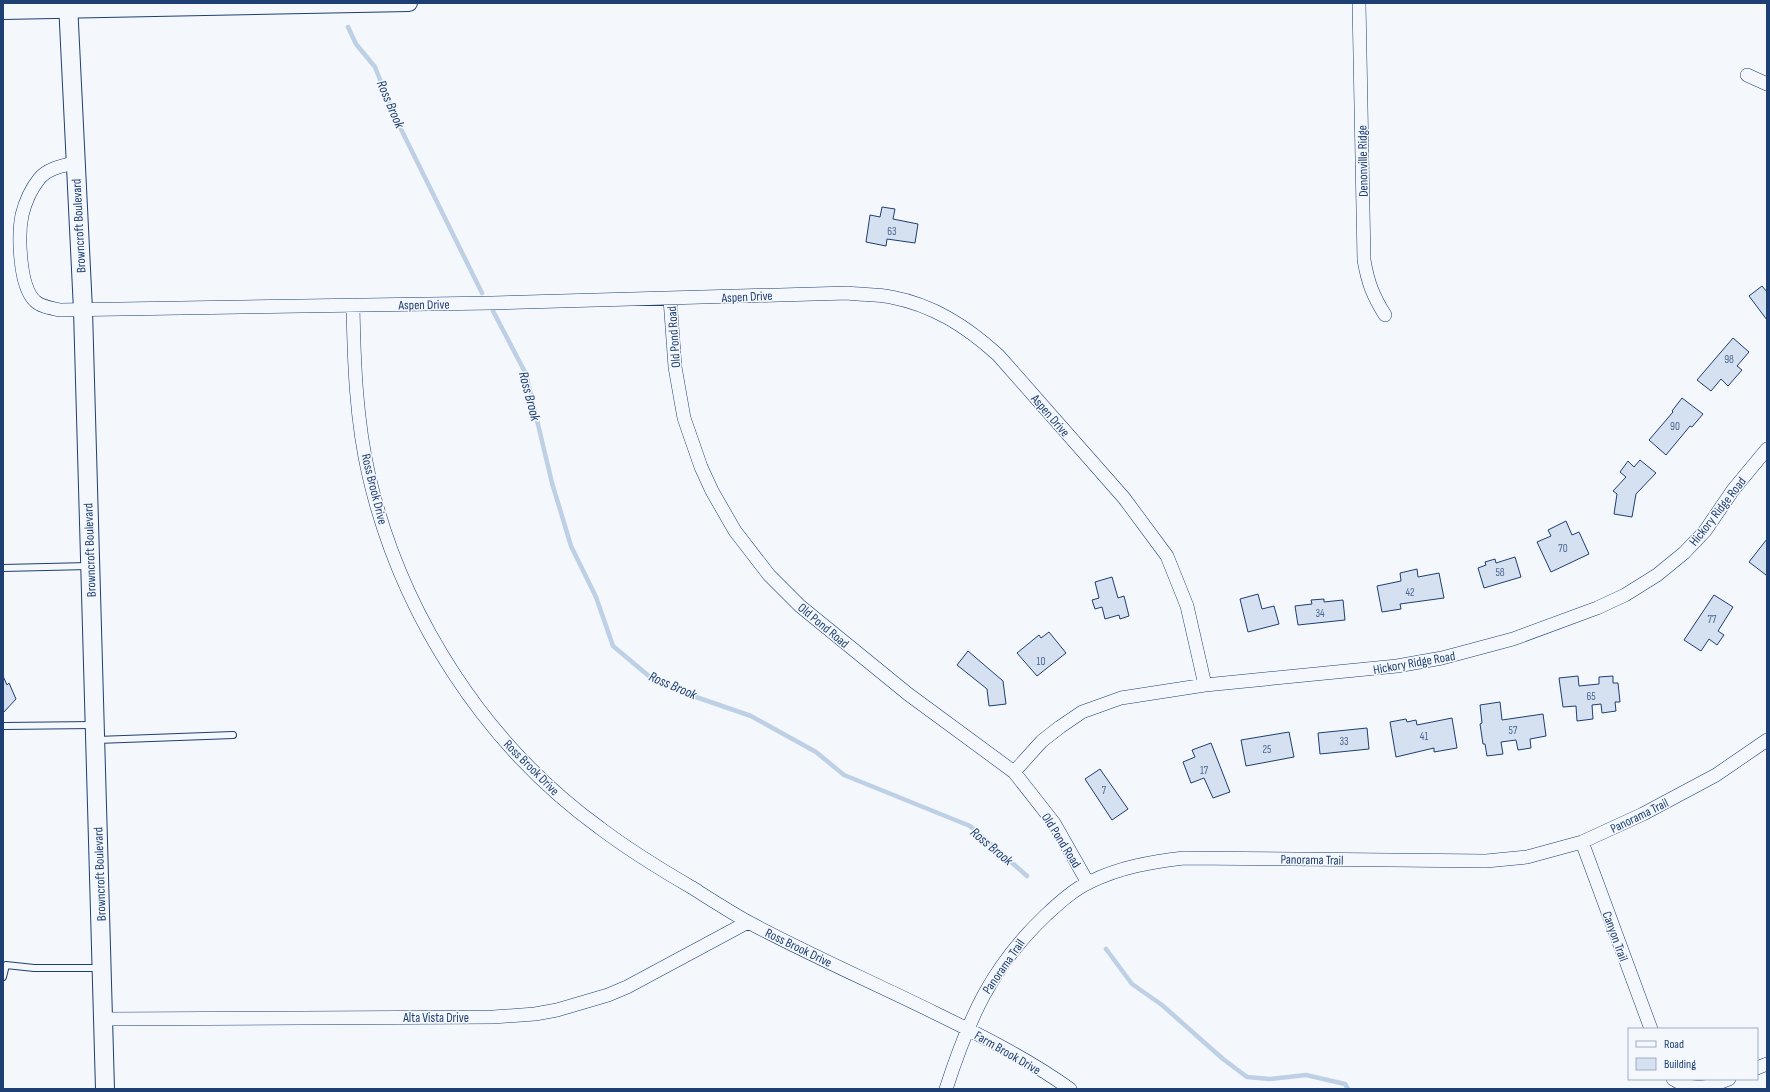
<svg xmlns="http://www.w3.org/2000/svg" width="1770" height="1092" font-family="'Sofia Sans Condensed',sans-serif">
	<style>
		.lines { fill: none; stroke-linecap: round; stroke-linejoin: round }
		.stream { stroke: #bed0e5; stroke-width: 4.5 }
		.building { fill: #d5e0f0; stroke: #1d3f73 }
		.service-casing { stroke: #1d3f73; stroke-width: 8 }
		.minor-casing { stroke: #1d3f73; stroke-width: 14 }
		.tertiary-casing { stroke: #1d3f73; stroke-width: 18 }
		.secondary-casing { stroke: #1d3f73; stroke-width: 20 }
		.service { stroke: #f4f7fb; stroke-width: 6 }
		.minor { stroke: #f4f7fb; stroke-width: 13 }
		.tertiary { stroke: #f4f7fb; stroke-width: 16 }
		.secondary { stroke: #f4f7fb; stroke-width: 18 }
		.labels { text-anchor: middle; stroke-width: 3; stroke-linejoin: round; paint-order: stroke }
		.number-label { font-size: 11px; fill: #4b6792 }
		.street-label { font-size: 13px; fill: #1d3f73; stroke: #f4f7fb }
		.water-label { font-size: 14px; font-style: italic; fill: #1d3f73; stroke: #f4f7fb }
	</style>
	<rect width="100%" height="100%" fill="#f4f7fb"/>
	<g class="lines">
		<path class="stream" d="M348 27 356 44 375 67 395 117 482 293
			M493 311 526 374 552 483 571 546 596 597 613 646 650 677 696 697 751 716 816 752 844 775 970 826 1027 876
			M1106 949 1132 984 1162 1005 1223 1059 1247 1077 1270 1079 1306 1075 1345 1084 1348 1089"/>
	</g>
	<path class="building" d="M882 207 895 209 893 219 918 224 915 243 887 239 886 246 866 242 870 215 880 217Z
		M1762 286 1767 292V320L1749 296Z
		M1733 338 1749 352 1737 366 1742 370 1728 386 1721 379 1711 391 1697 380Z
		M1682 398 1703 414 1692 427 1690 426 1666 455 1649 440 1673 412 1672 411Z
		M1640 460 1656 473 1636 494 1632 517 1614 514 1617 494 1613 491 1626 477 1620 472 1628 461 1634 467Z
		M1566 521 1572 535 1579 532 1589 554 1551 572 1537 542 1551 536 1548 530Z
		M1767 539V574L1766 575 1749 562Z
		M1515 557 1521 577 1484 588 1478 568 1486 565 1485 562 1495 559 1496 563Z
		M1417 569 1418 577 1439 573 1444 598 1400 604 1401 609 1382 612 1377 586 1401 581 1400 573Z
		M1112 577 1118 598 1124 596 1129 616 1120 619 1119 615 1105 619 1102 607 1095 609 1092 600 1099 598 1095 582Z
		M1258 594 1262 609 1274 606 1279 624 1248 632 1240 599Z
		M1714 595 1733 607 1718 631 1724 635 1717 645 1709 639 1701 651 1684 640Z
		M1324 599V602L1343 600 1345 620 1298 625 1295 606 1312 604 1311 600Z
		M1049 632 1066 653 1037 676 1017 653 1039 635 1041 638Z
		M968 651 1003 681 1006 704 989 706 987 689 957 665Z
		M3 676 7 685 9 683 16 699 3 713Z
		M1578 676 1579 686 1599 684V677L1613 676V683H1618L1620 702H1615L1616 711 1602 713 1601 704 1592 705 1593 719 1577 721 1576 706 1563 707 1559 678Z
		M1500 702 1502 720 1543 714 1546 736 1530 739 1531 748 1518 750 1516 740 1501 742 1503 754 1487 756 1485 744H1483L1480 724 1482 723 1480 705Z
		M1452 718 1457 748 1434 752V748L1396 757 1390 722 1406 719 1407 722 1416 720 1417 725Z
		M1367 728 1369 749 1320 754 1318 733Z
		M1289 732 1294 757 1246 766 1241 740Z
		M1211 743 1230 792 1213 798 1204 778 1191 783 1183 762 1195 757 1192 750Z
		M1100 769 1128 809 1112 820 1085 779Z"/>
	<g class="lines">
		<g class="service-casing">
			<path id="service" d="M3 568 89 566
				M3 726 93 725
				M97 740 233 735
				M3 977 6 965 34 968H100"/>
		</g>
		<g class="minor-casing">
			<path id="minor" d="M1359 3 1364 260C1368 283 1373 296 1385 315
				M1747 75 1767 84
				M75 163C62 166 48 168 39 179 31 189 25 203 22 215 18 235 19 286 35 301 41 307 52 308 60 310L492 303 848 293C862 295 877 294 891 297 933 305 966 326 998 355L1124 498 1167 556 1187 606 1205 685
				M670 299 675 367 684 418 701 467 712 491 735 531 769 575 800 606 908 694 1014 772 1054 823 1088 883
				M353 305C354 362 356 420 369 476 401 614 484 744 600 828 629 850 660 869 691 887 710 899 730 912 750 923 810 955 874 983 935 1013 982 1036 1028 1059 1070 1089
				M1014 772 1042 741 1060 727 1082 712 1121 698 1205 685 1397 666 1442 658 1513 639 1597 608 1625 595 1657 575 1684 553 1705 531 1733 490 1767 449
				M1582 842 1651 1029
				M103 1019 493 1017 535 1014 557 1010 608 995 627 987 748 922
				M1757 1068 1767 1064
				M1673 1079C1694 1092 1706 1088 1729 1079
				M946 1089C969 1018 991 967 1046 915 1059 903 1074 889 1090 882 1120 867 1151 862 1184 858L1486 861 1527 857 1582 842 1643 814 1716 775 1767 740"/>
		</g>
		<g class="tertiary-casing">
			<path id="tertiary" d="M3 11 409 3"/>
		</g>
		<g class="secondary-casing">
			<path id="secondary" d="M68 3 83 310 105 1089"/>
		</g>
		<use href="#service" class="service"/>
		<use href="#minor" class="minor"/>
		<use href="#tertiary" class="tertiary"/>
		<use href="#secondary" class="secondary"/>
	</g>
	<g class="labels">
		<g class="number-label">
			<text x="892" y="235">63</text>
			<text x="1729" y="363">98</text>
			<text x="1675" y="430">90</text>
			<text x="1563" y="552">70</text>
			<text x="1500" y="576">58</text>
			<text x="1410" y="596">42</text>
			<text x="1320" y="617">34</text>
			<text x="1712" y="623">77</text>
			<text x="1041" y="665">10</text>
			<text x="1591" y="700">65</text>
			<text x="1513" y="734">57</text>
			<text x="1424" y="740">41</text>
			<text x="1344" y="745">33</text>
			<text x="1267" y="753">25</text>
			<text x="1204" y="774">17</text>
			<text x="1104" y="794">7</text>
		</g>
		<g class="street-label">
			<text transform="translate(1362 161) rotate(-91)" y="5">Denonville Ridge</text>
			<text transform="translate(78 226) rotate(-93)" y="5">Browncroft Boulevard</text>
			<text transform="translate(747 296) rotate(-3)" y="5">Aspen Drive</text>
			<text transform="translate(424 304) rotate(-1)" y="5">Aspen Drive</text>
			<text transform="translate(673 337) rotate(-94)" y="5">Old Pond Road</text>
			<text transform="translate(1051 415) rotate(49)" y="5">Aspen Drive</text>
			<text transform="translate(375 489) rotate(76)" y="5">Ross Brook Drive</text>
			<text transform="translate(1717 511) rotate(-52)" y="5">Hickory Ridge Road</text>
			<text transform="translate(89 550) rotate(-92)" y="5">Browncroft Boulevard</text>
			<text transform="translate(824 625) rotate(40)" y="5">Old Pond Road</text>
			<text transform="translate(1414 662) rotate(-10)" y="5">Hickory Ridge Road</text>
			<text transform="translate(532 767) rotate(45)" y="5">Ross Brook Drive</text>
			<text transform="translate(1639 815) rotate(-26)" y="5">Panorama Trail</text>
			<text transform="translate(1062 840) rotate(58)" y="5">Old Pond Road</text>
			<text transform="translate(1312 859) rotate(1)" y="5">Panorama Trail</text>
			<text transform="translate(99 874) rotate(-92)" y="5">Browncroft Boulevard</text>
			<text transform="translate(1616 936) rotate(70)" y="5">Canyon Trail</text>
			<text transform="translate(799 947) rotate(26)" y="5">Ross Brook Drive</text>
			<text transform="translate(1003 966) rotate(-55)" y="5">Panorama Trail</text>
			<text x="436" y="1022">Alta Vista Drive</text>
			<text transform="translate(1008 1052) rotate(30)" y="5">Farm Brook Drive</text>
		</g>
		<g class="water-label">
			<text transform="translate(391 104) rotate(67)" y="5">Ross Brook</text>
			<text transform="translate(530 396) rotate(75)" y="5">Ross Brook</text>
			<text transform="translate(673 685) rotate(23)" y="5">Ross Brook</text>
			<text transform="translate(992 846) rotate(40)" y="5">Ross Brook</text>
		</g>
	</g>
	<rect width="1770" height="1092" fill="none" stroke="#1d3f73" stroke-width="8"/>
	<rect x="1628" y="1028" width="130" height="52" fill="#f4f7fb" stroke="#9eadc5"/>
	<rect x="1636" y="1041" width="20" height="6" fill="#f4f7fb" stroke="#9eadc5"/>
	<text x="1664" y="1048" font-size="12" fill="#1d3f73">Road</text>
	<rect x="1636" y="1058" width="20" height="12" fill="#d5e0f0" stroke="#9eadc5"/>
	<text x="1664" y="1068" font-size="12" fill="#1d3f73">Building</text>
</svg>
